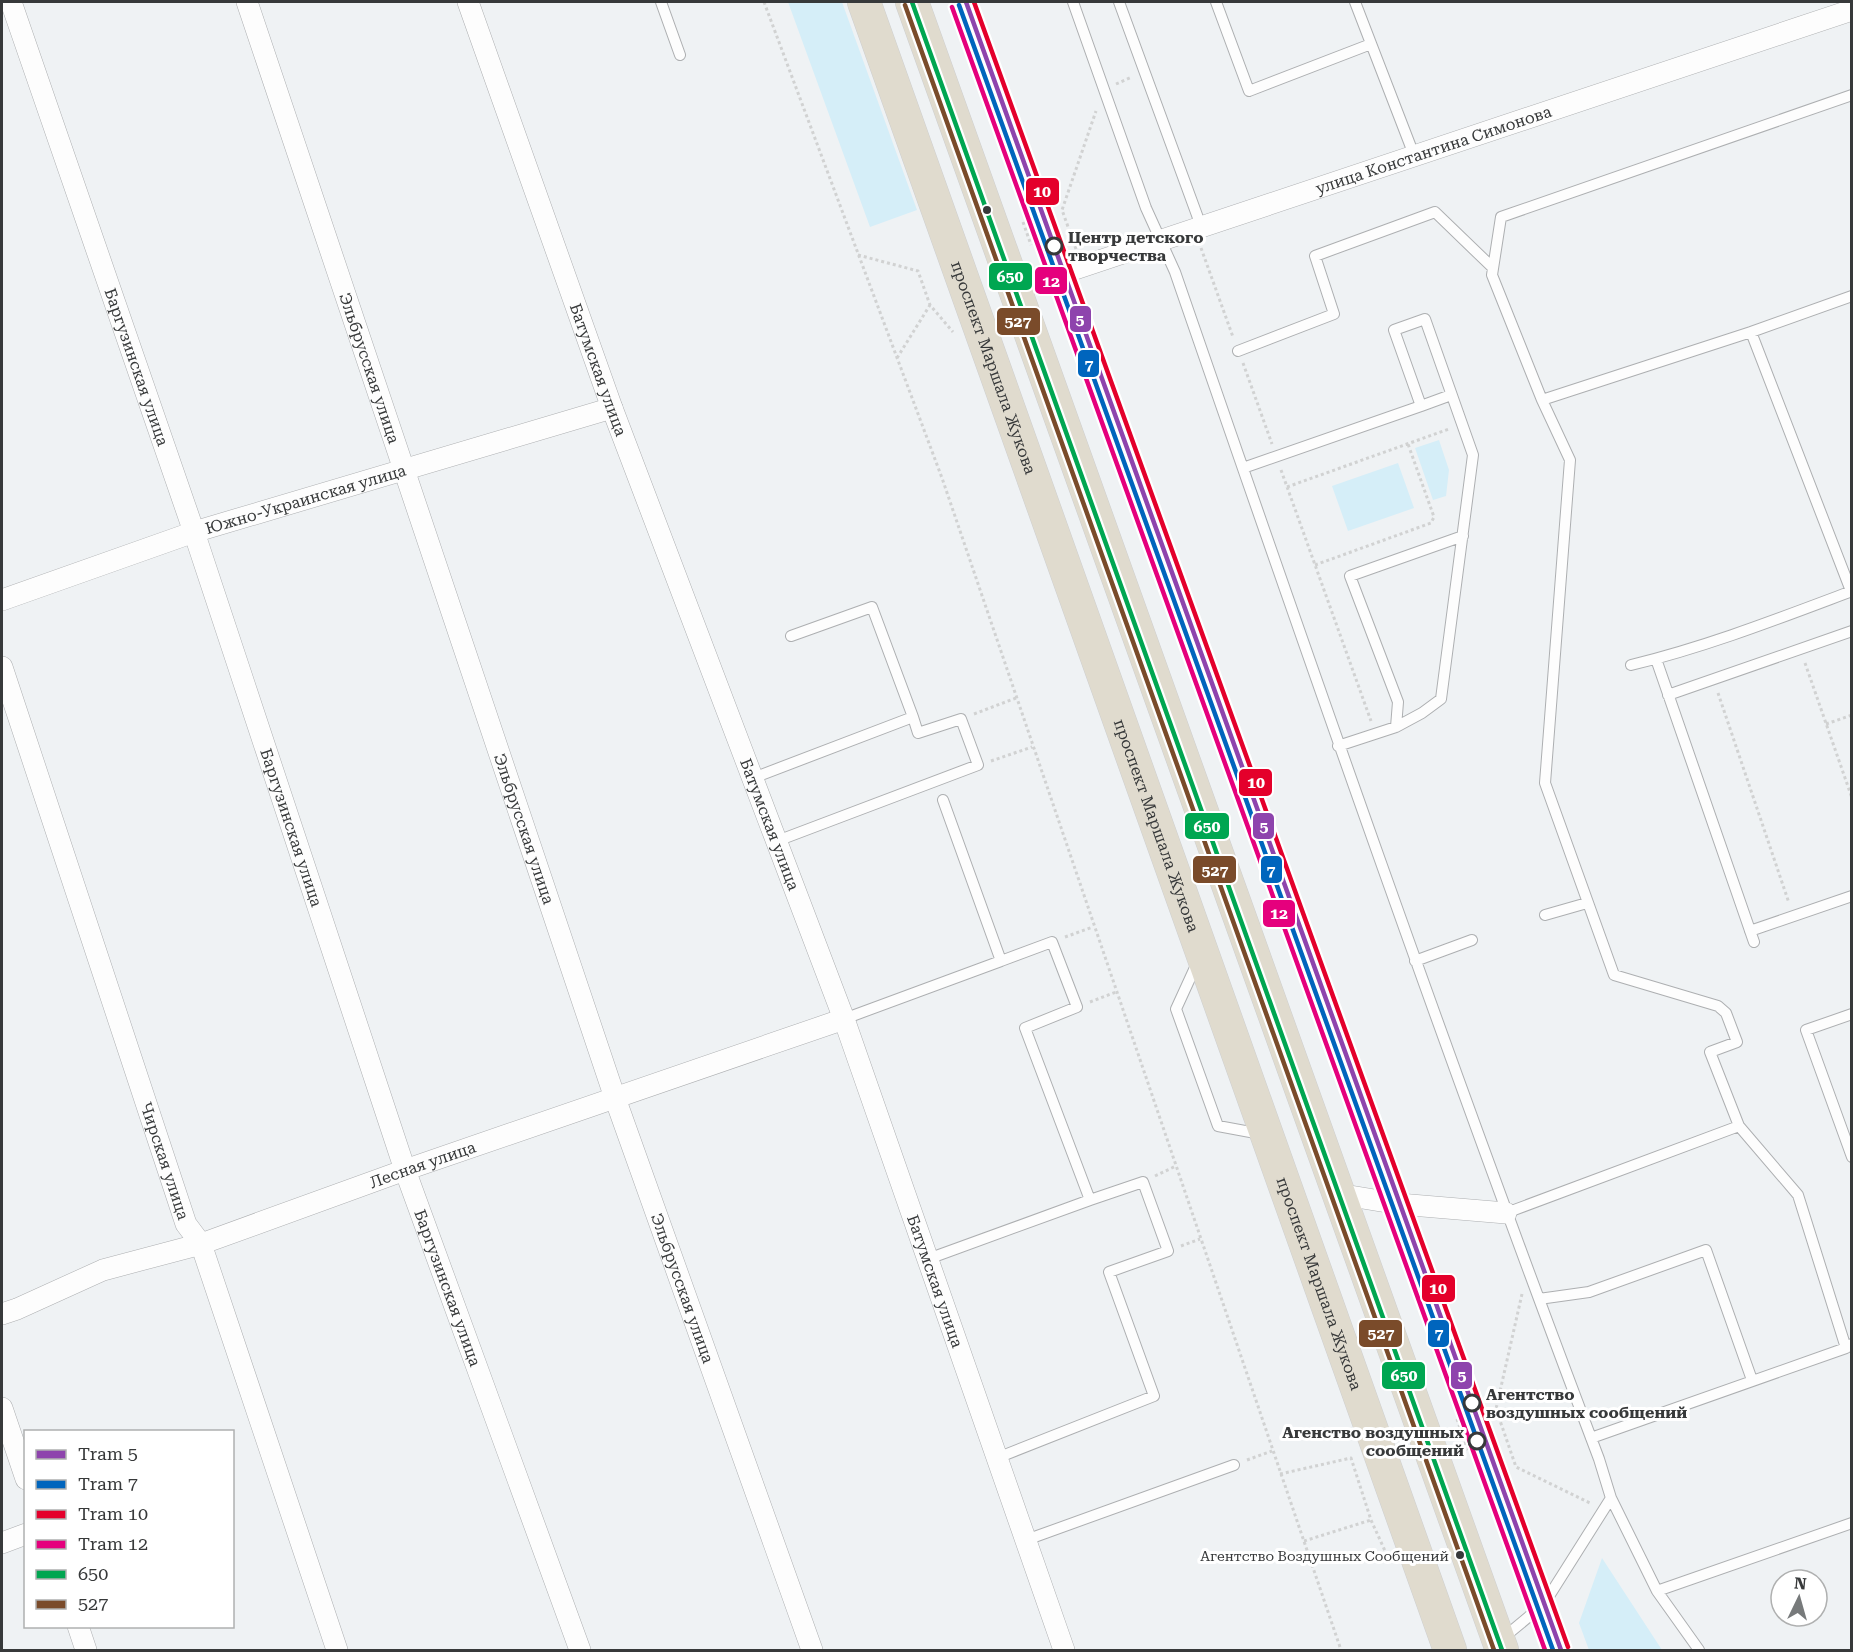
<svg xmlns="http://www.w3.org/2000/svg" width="1853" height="1652" font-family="'Roboto Serif',serif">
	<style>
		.green { fill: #d5eef8 }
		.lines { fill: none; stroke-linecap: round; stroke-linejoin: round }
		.lane-casing { stroke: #adafb1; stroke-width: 12 }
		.street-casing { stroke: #adafb1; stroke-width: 22 }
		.highway-casing { stroke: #cecfd0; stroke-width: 34 }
		.path { stroke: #d1d2d2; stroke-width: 3; stroke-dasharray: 3 3; stroke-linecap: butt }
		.lane { stroke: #fdfdfd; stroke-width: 10 }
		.street { stroke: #fdfdfd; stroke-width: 21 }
		.highway { stroke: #e0dbce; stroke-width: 33 }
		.bus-1-casing { stroke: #fff; stroke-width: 9 }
		.bus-2-casing { stroke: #fff; stroke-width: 9 }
		.bus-1 { stroke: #00a651; stroke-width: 4.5 }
		.bus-2 { stroke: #7a4b2a; stroke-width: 4.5 }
		.tram-1-casing { stroke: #fff; stroke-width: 9 }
		.tram-2-casing { stroke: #fff; stroke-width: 9 }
		.tram-3-casing { stroke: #fff; stroke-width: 9 }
		.tram-4-casing { stroke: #fff; stroke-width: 9 }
		.tram-1 { stroke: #8e44ad; stroke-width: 4.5 }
		.tram-2 { stroke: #0065bd; stroke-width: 4.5 }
		.tram-3 { stroke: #e4002b; stroke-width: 4.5 }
		.tram-4 { stroke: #e5007d; stroke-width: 4.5 }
		.bus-dot { fill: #37393a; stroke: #fff; stroke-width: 2 }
		.stop-dot { fill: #fff; stroke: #37393a; stroke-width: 3 }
		.labels { text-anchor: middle; stroke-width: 6; stroke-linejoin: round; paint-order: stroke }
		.bus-label { font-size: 14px; fill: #37393a; stroke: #fff; text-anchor: end }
		.street-label { font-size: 16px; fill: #37393a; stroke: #fff }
		.stop-label { font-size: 16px; font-weight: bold; fill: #37393a; stroke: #fff; text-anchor: start }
		.line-badge { stroke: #fff; stroke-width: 2 }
		.badge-label { font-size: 16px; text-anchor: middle; font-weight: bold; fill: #fff }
	</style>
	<rect width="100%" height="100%" fill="#eff2f4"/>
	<path class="green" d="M788 2H842L917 210 870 227Z
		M1439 440 1449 470 1446 496 1433 500 1415 448Z
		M1398 463 1414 508 1348 531 1332 486Z
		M1602 1558 1662 1650H1589L1579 1623Z"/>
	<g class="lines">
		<g class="lane-casing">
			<path id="lane" d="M661 2 680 55
				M1073 2 1146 208 1175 272C1312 669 1450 1066 1599 1459L1611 1498 1544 1604 1503 1638
				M1119 2 1201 226
				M1216 2 1249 91 1371 44
				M1355 2 1414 155
				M1751 332 1851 591
				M1238 351 1334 314 1315 256 1435 212 1493 268
				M1542 400 1751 332 1852 296
				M1421 406 1451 395
				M1243 468 1421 406 1394 330 1425 319 1473 455 1441 699 1422 713 1396 727 1338 746
				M1656 659 1754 942
				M1631 665C1706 647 1780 618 1852 591
				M1668 695 1852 631
				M1396 727 1398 702 1350 576 1463 536
				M753 778 913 717 872 607 791 636
				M777 841 978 765 961 719 918 733 913 717
				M1545 915 1587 903
				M1750 931 1852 896
				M1198 961 1176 1009 1218 1126 1261 1134
				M1415 961 1472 940
				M1852 1014 1806 1030 1852 1157
				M844 1019 1001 961 943 800
				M1739 1126 1798 1195 1846 1348
				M1506 1213 1739 1126 1710 1052 1737 1042 1726 1013 1718 1006 1614 975 1545 783 1570 460 1542 400 1492 275 1501 217 1852 95
				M928 1259 1090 1200 1025 1028 1077 1007 1052 942 1001 961
				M1539 1299 1589 1292 1706 1250 1752 1380
				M1591 1438 1846 1348 1852 1344
				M997 1458 1154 1396 1109 1272 1168 1251 1143 1182 1090 1200
				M1611 1498 1657 1591 1852 1523
				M1026 1540 1234 1465
				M1657 1591 1699 1650"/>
		</g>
		<g class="street-casing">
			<g id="street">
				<path id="s1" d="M11 2 194 532 405 1170 580 1650"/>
				<path id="s2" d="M247 2 615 1098 812 1650"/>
				<path id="s3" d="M468 2 612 408 844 1019 1064 1650"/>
				<path id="s4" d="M1015 289 1852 10"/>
				<path id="s5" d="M2 600 194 532 612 408"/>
				<path id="s6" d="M2 667 186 1224 201 1244 337 1650"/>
				<path d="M1338 1194 1399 1204 1506 1213"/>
				<path id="s7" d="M2 1314 17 1309 103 1270 201 1244 405 1170 844 1019"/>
				<path d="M2 1408 26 1479"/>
				<path d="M2 1543 26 1534"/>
				<path d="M78 1626 86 1650"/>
			</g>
		</g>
		<g class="highway-casing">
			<g id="highway">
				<path id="s8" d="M864 2 1450 1650"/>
				<path d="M912 2 1502 1650"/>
			</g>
		</g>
		<path class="path" d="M764 2 942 478 1341 1650
			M1116 84 1132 77
			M1023 222 1031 245
			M1201 248 1233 337
			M1076 249 1062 210 1096 111
			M858 255 918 271 930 305 953 332
			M897 358 930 305
			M1243 363 1272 444
			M1281 470 1371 721
			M1287 487 1449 429
			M1315 565 1431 523 1434 517 1408 444
			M1805 663 1852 798
			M1718 693 1789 903
			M974 714 1016 698
			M1826 724 1852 715
			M991 761 1032 747
			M1065 937 1093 927
			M1090 1002 1116 992
			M1155 1176 1176 1166
			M1181 1246 1200 1239
			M1522 1294 1496 1409 1516 1467 1592 1504
			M1457 1419 1468 1452
			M1247 1460 1272 1451
			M1280 1474 1351 1458 1371 1520 1390 1562
			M1304 1541 1371 1520"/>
		<use href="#lane" class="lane"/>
		<use href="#street" class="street"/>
		<use href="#highway" class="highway"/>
		<g class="bus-1-casing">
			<path id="bus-1" d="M912 2 1502 1650"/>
		</g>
		<g class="bus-2-casing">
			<path id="bus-2" d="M905 5 1494 1650"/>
		</g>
		<use href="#bus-1" class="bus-1"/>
		<use href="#bus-2" class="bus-2"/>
		<g class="tram-1-casing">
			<path id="tram-1" d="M966 2 1561 1650"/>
		</g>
		<g class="tram-2-casing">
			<path id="tram-2" d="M959 5 1553 1650"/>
		</g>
		<g class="tram-3-casing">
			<path id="tram-3" d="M974 2 1568 1647"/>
		</g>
		<g class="tram-4-casing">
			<path id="tram-4" d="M952 7 1545 1650"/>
		</g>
		<use href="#tram-1" class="tram-1"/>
		<use href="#tram-2" class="tram-2"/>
		<use href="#tram-3" class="tram-3"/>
		<use href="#tram-4" class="tram-4"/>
	</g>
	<g class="bus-dot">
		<circle cx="987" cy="210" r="5"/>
		<circle cx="1460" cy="1555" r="5"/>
	</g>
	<g class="stop-dot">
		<circle cx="1054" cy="246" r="8"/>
		<circle cx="1472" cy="1403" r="8"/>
		<circle cx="1477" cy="1441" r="8"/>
	</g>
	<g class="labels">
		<g class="bus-label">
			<text x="1449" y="1561">Агентство Воздушных Сообщений</text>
		</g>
		<g class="street-label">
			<text dy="6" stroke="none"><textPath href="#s4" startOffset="441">улица Константина Симонова</textPath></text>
			<text dy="6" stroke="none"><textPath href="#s1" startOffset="386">Баргузинская улица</textPath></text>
			<text dy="6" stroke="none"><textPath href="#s2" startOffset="386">Эльбрусская улица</textPath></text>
			<text dy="6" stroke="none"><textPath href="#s8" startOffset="388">проспект Маршала Жукова</textPath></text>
			<text dy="6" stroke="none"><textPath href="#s3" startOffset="390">Батумская улица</textPath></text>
			<text dy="6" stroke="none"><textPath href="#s5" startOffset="320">Южно-Украинская улица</textPath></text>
			<text dy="6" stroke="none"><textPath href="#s3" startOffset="876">Батумская улица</textPath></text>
			<text dy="6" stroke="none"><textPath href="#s8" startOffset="874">проспект Маршала Жукова</textPath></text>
			<text dy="6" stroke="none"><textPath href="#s1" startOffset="872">Баргузинская улица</textPath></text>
			<text dy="6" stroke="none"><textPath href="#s2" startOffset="872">Эльбрусская улица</textPath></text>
			<text dy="6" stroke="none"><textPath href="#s6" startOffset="520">Чирская улица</textPath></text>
			<text dy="6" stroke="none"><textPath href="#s7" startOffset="447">Лесная улица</textPath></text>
			<text dy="6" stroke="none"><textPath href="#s3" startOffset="1362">Батумская улица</textPath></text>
			<text dy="6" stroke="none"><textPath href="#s8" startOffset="1360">проспект Маршала Жукова</textPath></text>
			<text dy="6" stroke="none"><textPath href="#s2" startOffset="1358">Эльбрусская улица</textPath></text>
			<text dy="6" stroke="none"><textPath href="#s1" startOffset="1358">Баргузинская улица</textPath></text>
		</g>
		<g class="stop-label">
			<text x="1068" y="243">Центр детского<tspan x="1068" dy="18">творчества</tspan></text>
			<text x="1486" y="1400">Агентство<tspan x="1486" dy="18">воздушных сообщений</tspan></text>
			<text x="1464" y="1438" text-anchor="end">Агенство воздушных<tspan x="1464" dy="18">сообщений</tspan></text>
		</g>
	</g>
	<g class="line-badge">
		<rect x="1025" y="177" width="35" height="29" rx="6" fill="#e4002b"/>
		<rect x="988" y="262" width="45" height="29" rx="6" fill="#00a651"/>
		<rect x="1034" y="266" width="34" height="29" rx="6" fill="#e5007d"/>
		<rect x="1069" y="305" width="23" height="28" rx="6" fill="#8e44ad"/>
		<rect x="996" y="307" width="45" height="29" rx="6" fill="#7a4b2a"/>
		<rect x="1077" y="349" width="23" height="29" rx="6" fill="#0065bd"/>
		<rect x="1238" y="768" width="35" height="29" rx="6" fill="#e4002b"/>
		<rect x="1184" y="812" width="46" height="28" rx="6" fill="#00a651"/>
		<rect x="1252" y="812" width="23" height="28" rx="6" fill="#8e44ad"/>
		<rect x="1260" y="855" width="23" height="29" rx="6" fill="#0065bd"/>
		<rect x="1192" y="855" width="45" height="29" rx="6" fill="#7a4b2a"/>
		<rect x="1262" y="899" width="34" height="29" rx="6" fill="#e5007d"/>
		<rect x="1421" y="1274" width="35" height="29" rx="6" fill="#e4002b"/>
		<rect x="1358" y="1319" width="45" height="29" rx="6" fill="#7a4b2a"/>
		<rect x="1427" y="1319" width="23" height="29" rx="6" fill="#0065bd"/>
		<rect x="1381" y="1361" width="45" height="29" rx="6" fill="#00a651"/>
		<rect x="1450" y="1361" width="23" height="29" rx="6" fill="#8e44ad"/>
	</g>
	<g class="badge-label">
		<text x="1042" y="197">10</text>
		<text x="1010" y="282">650</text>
		<text x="1051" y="287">12</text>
		<text x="1080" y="325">5</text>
		<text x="1018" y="327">527</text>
		<text x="1089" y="370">7</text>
		<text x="1256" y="788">10</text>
		<text x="1207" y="832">650</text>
		<text x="1264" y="832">5</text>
		<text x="1271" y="876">7</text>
		<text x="1215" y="876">527</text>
		<text x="1279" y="919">12</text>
		<text x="1438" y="1294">10</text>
		<text x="1381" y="1339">527</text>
		<text x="1439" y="1339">7</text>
		<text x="1404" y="1381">650</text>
		<text x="1462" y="1381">5</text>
	</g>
	<rect width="1853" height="1652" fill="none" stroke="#37393a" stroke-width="6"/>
	<rect x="24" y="1430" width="210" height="198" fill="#ffffff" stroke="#afb0b0" stroke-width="1.5"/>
	<rect x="36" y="1450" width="30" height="9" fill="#8e44ad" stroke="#afb0b0" stroke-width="1.5"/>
	<text x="78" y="1460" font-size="18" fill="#37393a">Tram 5</text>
	<rect x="36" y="1480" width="30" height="9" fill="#0065bd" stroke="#afb0b0" stroke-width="1.5"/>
	<text x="78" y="1490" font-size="18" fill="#37393a">Tram 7</text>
	<rect x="36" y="1510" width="30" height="9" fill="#e4002b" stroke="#afb0b0" stroke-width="1.5"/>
	<text x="78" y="1520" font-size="18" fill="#37393a">Tram 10</text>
	<rect x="36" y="1540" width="30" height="9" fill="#e5007d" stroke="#afb0b0" stroke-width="1.5"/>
	<text x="78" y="1550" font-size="18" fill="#37393a">Tram 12</text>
	<rect x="36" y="1570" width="30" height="9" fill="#00a651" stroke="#afb0b0" stroke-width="1.5"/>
	<text x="78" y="1580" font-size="18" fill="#37393a">650</text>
	<rect x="36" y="1600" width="30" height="9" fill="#7a4b2a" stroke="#afb0b0" stroke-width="1.5"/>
	<text x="78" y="1610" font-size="18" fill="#37393a">527</text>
	<g transform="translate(1799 1598) rotate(5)"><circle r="28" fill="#ffffff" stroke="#afb0b0" stroke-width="1.5"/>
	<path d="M0-4.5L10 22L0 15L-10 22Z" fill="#777a7b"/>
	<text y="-9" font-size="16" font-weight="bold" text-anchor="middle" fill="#37393a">N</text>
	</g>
</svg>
